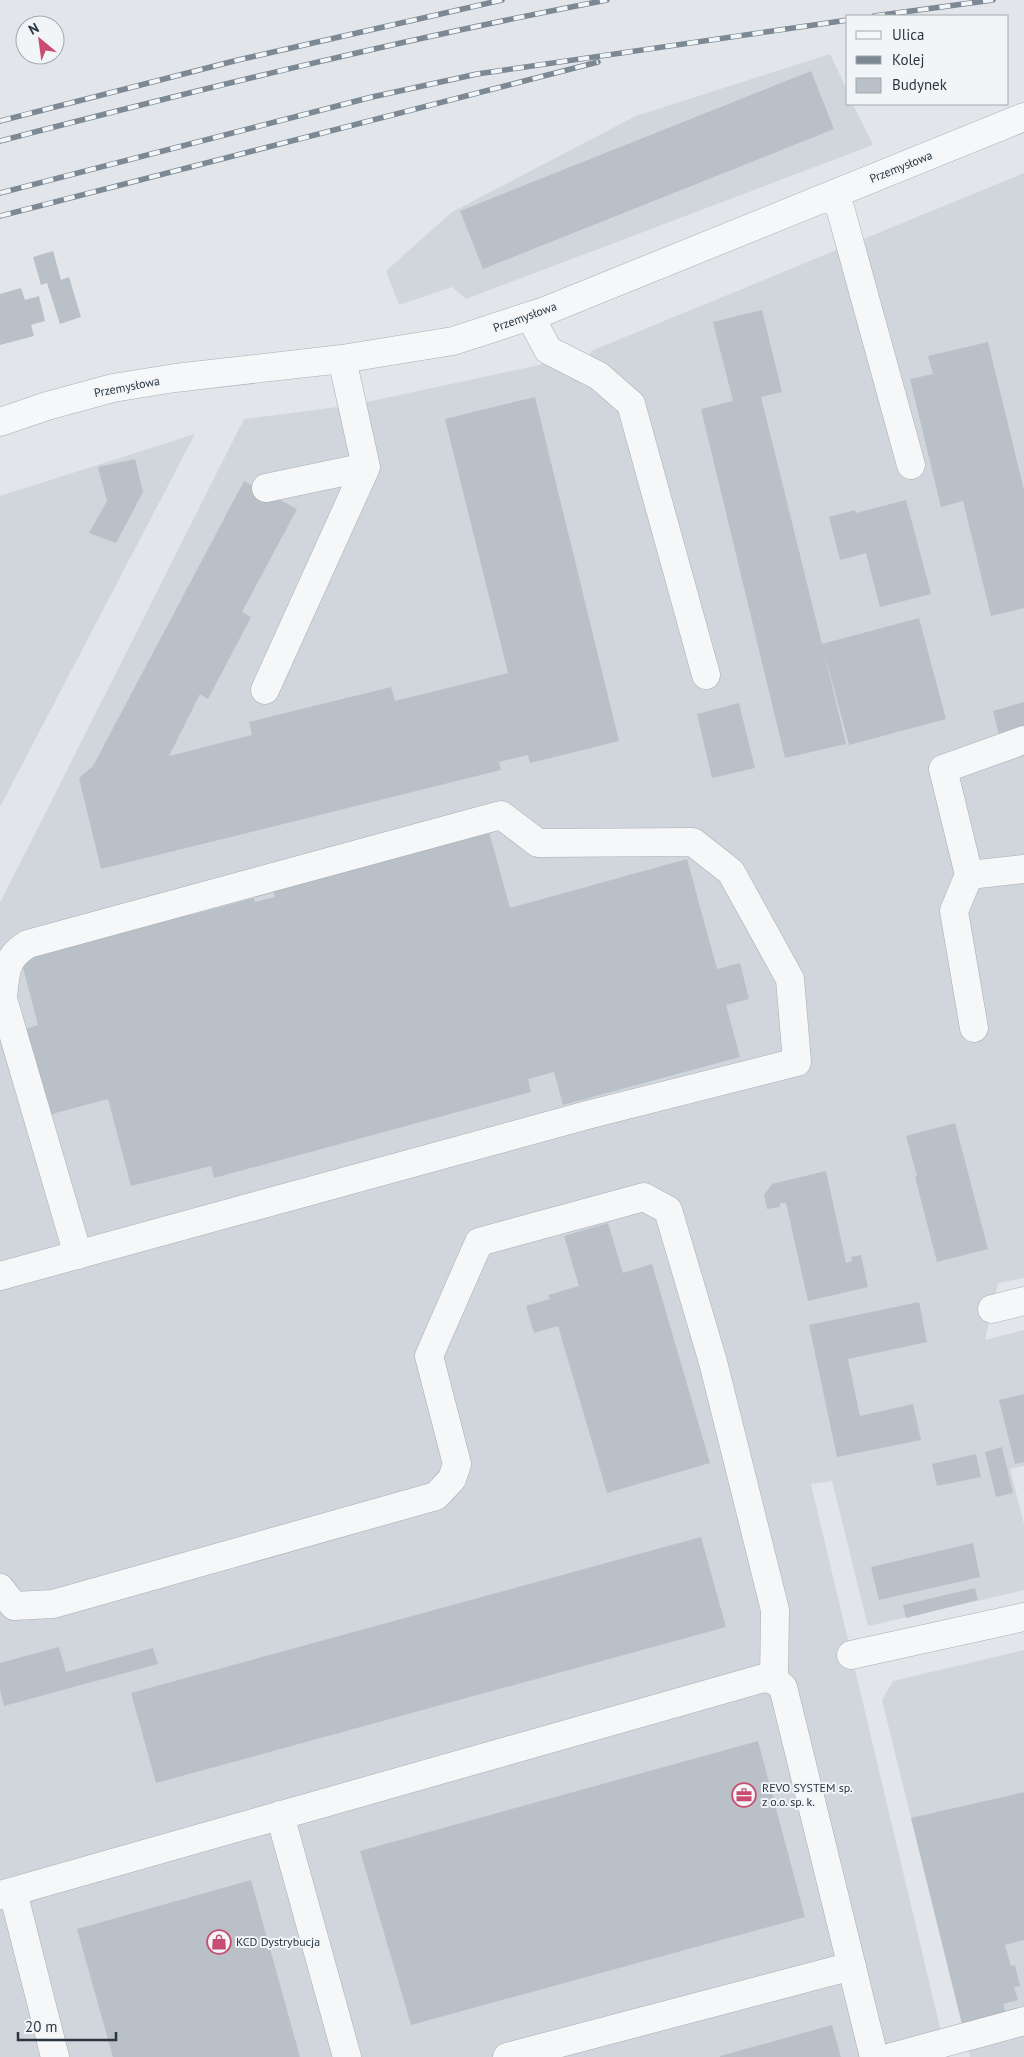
<svg xmlns="http://www.w3.org/2000/svg" width="1024" height="2057" font-family="'PT Sans',sans-serif">
	<style>
		.built { fill: #d0d6dc }
		.building { fill: #bac0c7 }
		.lines { fill: none; stroke-linecap: round; stroke-linejoin: round }
		.minor-casing { stroke: #a7aeb4; stroke-width: 29 }
		.minor { stroke: #f5f7f8; stroke-width: 28 }
		.rail-casing { stroke: #7c8893; stroke-width: 5.5 }
		.rail { stroke: #f2f5f7; stroke-width: 4; stroke-dasharray: 11; stroke-linecap: butt }
		.labels { text-anchor: middle; stroke-width: 4; stroke-linejoin: round; paint-order: stroke }
		.street-label { font-size: 12px; fill: #2b3641; stroke: #f2f5f7 }
		.poi-label { font-size: 12px; fill: #2b3641; stroke: #f2f5f7; text-anchor: start }
	</style>
	<rect width="100%" height="100%" fill="#e2e6ea"/>
	<path class="built" d="M830 54 848 92V104H853L873 145 466 299 452 287 399 305 386 271 452 212 636 116Z
		M1024 173V1278L998 1283 985 1340 1024 1330V1466L1010 1469 1024 1524V1590L868 1626 832 1481 811 1484 947 2057H0V903L244 419 353 405 544 364 584 379 591 351Z
		M195 434 1 805 0 806V496Z
		M1024 1650V2057H970L882 1700 893 1681Z"/>
	<path class="building" d="M811 71 834 129 483 269 460 211Z
		M53 251 61 280 69 277 81 317 60 324 47 283 41 285 33 257Z
		M21 288 25 300 39 296 45 321 31 325 34 336 0 345V294Z
		M762 310 782 392 761 397 822 644 919 618 946 719 849 745 824 652 846 744 785 758 701 409 733 401 713 322Z
		M988 342 1024 490V608L991 616 963 501 941 507 910 379 933 374 928 356Z
		M535 397 619 741 530 763 528 755 499 762 501 770 101 869 79 778 93 766 244 481 297 509 242 612 251 617 208 699 200 694 169 756 252 735 249 722 391 687 395 701 508 673 445 419Z
		M135 459 143 492 116 543 89 533 107 501 98 467Z
		M906 500 931 594 880 607 866 553 840 560 829 517 855 510 856 513Z
		M1024 702V727L999 735 993 711Z
		M739 703 755 768 712 778 697 714Z
		M488 828 510 908 687 859 717 969 740 963 749 999 726 1005 740 1057 563 1105 554 1072 528 1079 531 1092 214 1178 211 1166 131 1186 108 1099 48 1115 25 1029 38 1025 20 956 190 911 191 915 254 898 255 902 275 897 272 887Z
		M955 1123 988 1249 937 1262 915 1177 917 1176 906 1136Z
		M826 1171 846 1263 852 1261 851 1257 861 1255 868 1287 808 1301 786 1203H780V1207L767 1209 764 1195 772 1184Z
		M608 1223 623 1273 652 1264 710 1463 607 1493 558 1326 534 1333 526 1306 550 1299 548 1295 579 1286 564 1236Z
		M919 1302 927 1342 848 1359 860 1416 913 1404 921 1440 837 1457 809 1325Z
		M1024 1394V1462L1015 1464 999 1400Z
		M1002 1447 1013 1493 996 1497 985 1452Z
		M976 1454 981 1477 937 1486 932 1464Z
		M701 1537 726 1627 156 1783 131 1693Z
		M973 1543 980 1577 879 1600 871 1567Z
		M975 1588 978 1600 906 1618 903 1605Z
		M59 1647 66 1672 153 1648 158 1664 4 1706 0 1690V1663Z
		M758 1741 805 1917 411 2025 360 1851Z
		M1024 1792V1940L1005 1945 1011 1966 1015 1965 1020 1986 1014 1987 1018 2000 1003 2004 1007 2017 963 2028 911 1818Z
		M251 1880 300 2057H113L77 1929Z
		M832 2025 841 2057H720V2056Z"/>
	<g class="lines">
		<g class="minor-casing">
			<path id="minor" d="M836 193 911 465
				M530 316 548 350 599 376 631 404 706 675
				M0 422 47 406 113 388 175 378 342 359 453 341 545 311 1024 117
				M266 488 366 467
				M265 690 366 467 342 359
				M969 875 1024 869
				M974 1028 954 911 969 875 943 769 1024 740
				M0 1276 591 1114 797 1062 790 979 731 872 693 842 538 843 501 815 28 944C5 957 5 974 3 999L78 1255
				M992 1309 1024 1301
				M0 1588 14 1606 53 1604 436 1496 452 1479 457 1464 429 1356 479 1242 644 1197 668 1210 713 1362 775 1610 774 1680
				M851 1655 1024 1617
				M280 1815 347 2057
				M13 1892 55 2057
				M0 1895 764 1678 774 1680 783 1687 874 2057
				M507 2057 852 1966
				M892 2057 1024 2021"/>
		</g>
		<use href="#minor" class="minor"/>
		<g class="rail-casing">
			<path id="rail" d="M874 16 993 0
				M0 121 238 60 502 0
				M0 141C201 89 403 39 607 0
				M0 193 372 97 477 74 848 20
				M0 216 598 62"/>
		</g>
		<use href="#rail" class="rail"/>
	</g>
	<defs>
		<g id="office-ring" transform="scale(1.25)"><circle r="9.5" fill="#f2f5f7" stroke="#c94d72" stroke-width="1.5"/><path d="M-6-3h4V-5.5h4V-3h4V5H-6ZM-1-4.5V-3h2v-1.5ZM-6 0V1H6V0Z" fill="#c94d72"/></g>
		<g id="shop-ring" transform="scale(1.25)"><circle r="9.5" fill="#f2f5f7" stroke="#c94d72" stroke-width="1.5"/><path d="M-5-2.5h2.3a2.7 3.5 0 0 1 5.4 0H5L5.5 6h-11ZM-1.5-2.5h3a1.5 2.3 0 0 0-3 0Z" fill="#c94d72"/></g>
	</defs>
	<g fill-rule="evenodd">
		<use href="#office-ring" x="744" y="1795"/>
		<use href="#shop-ring" x="219" y="1942"/>
	</g>
	<g class="labels">
		<g class="street-label">
			<text transform="translate(901 167) rotate(-22)" y="4">Przemysłowa</text>
			<text transform="translate(525 317) rotate(-20)" y="4">Przemysłowa</text>
			<text transform="translate(127 387) rotate(-11)" y="4">Przemysłowa</text>
		</g>
		<g class="poi-label">
			<text x="762" y="1792">REVO SYSTEM sp.<tspan x="762" dy="14">z o.o. sp. k.</tspan></text>
			<text x="236" y="1946">KCD Dystrybucja</text>
		</g>
	</g>
	<rect x="846" y="15" width="162" height="90" fill="#f2f5f7" stroke="#a2a9ae"/>
	<rect x="856" y="31" width="25" height="8" fill="#f5f7f8" stroke="#a2a9ae"/>
	<text x="892" y="40" font-size="15" fill="#2b3641">Ulica</text>
	<rect x="856" y="56" width="25" height="8" fill="#7c8893" stroke="#a2a9ae"/>
	<text x="892" y="65" font-size="15" fill="#2b3641">Kolej</text>
	<rect x="856" y="78" width="25" height="15" fill="#bac0c7" stroke="#a2a9ae"/>
	<text x="892" y="90" font-size="15" fill="#2b3641">Budynek</text>
	<g transform="translate(40 40) rotate(331)"><circle r="24" fill="#f2f5f7" stroke="#a2a9ae"/>
	<path d="M0-4L9 19L0 12L-9 19Z" fill="#c94d72"/>
	<text y="-8" font-size="14" font-weight="bold" text-anchor="middle" fill="#2b3641">N</text>
	</g>
	<path d="M18 2032v8h98v-8" fill="none" stroke="#2b3641" stroke-width="2.5"/>
	<text x="25" y="2032" font-size="15" fill="#2b3641" stroke="#f2f5f7" stroke-width="4" paint-order="stroke">20 m</text>
</svg>
